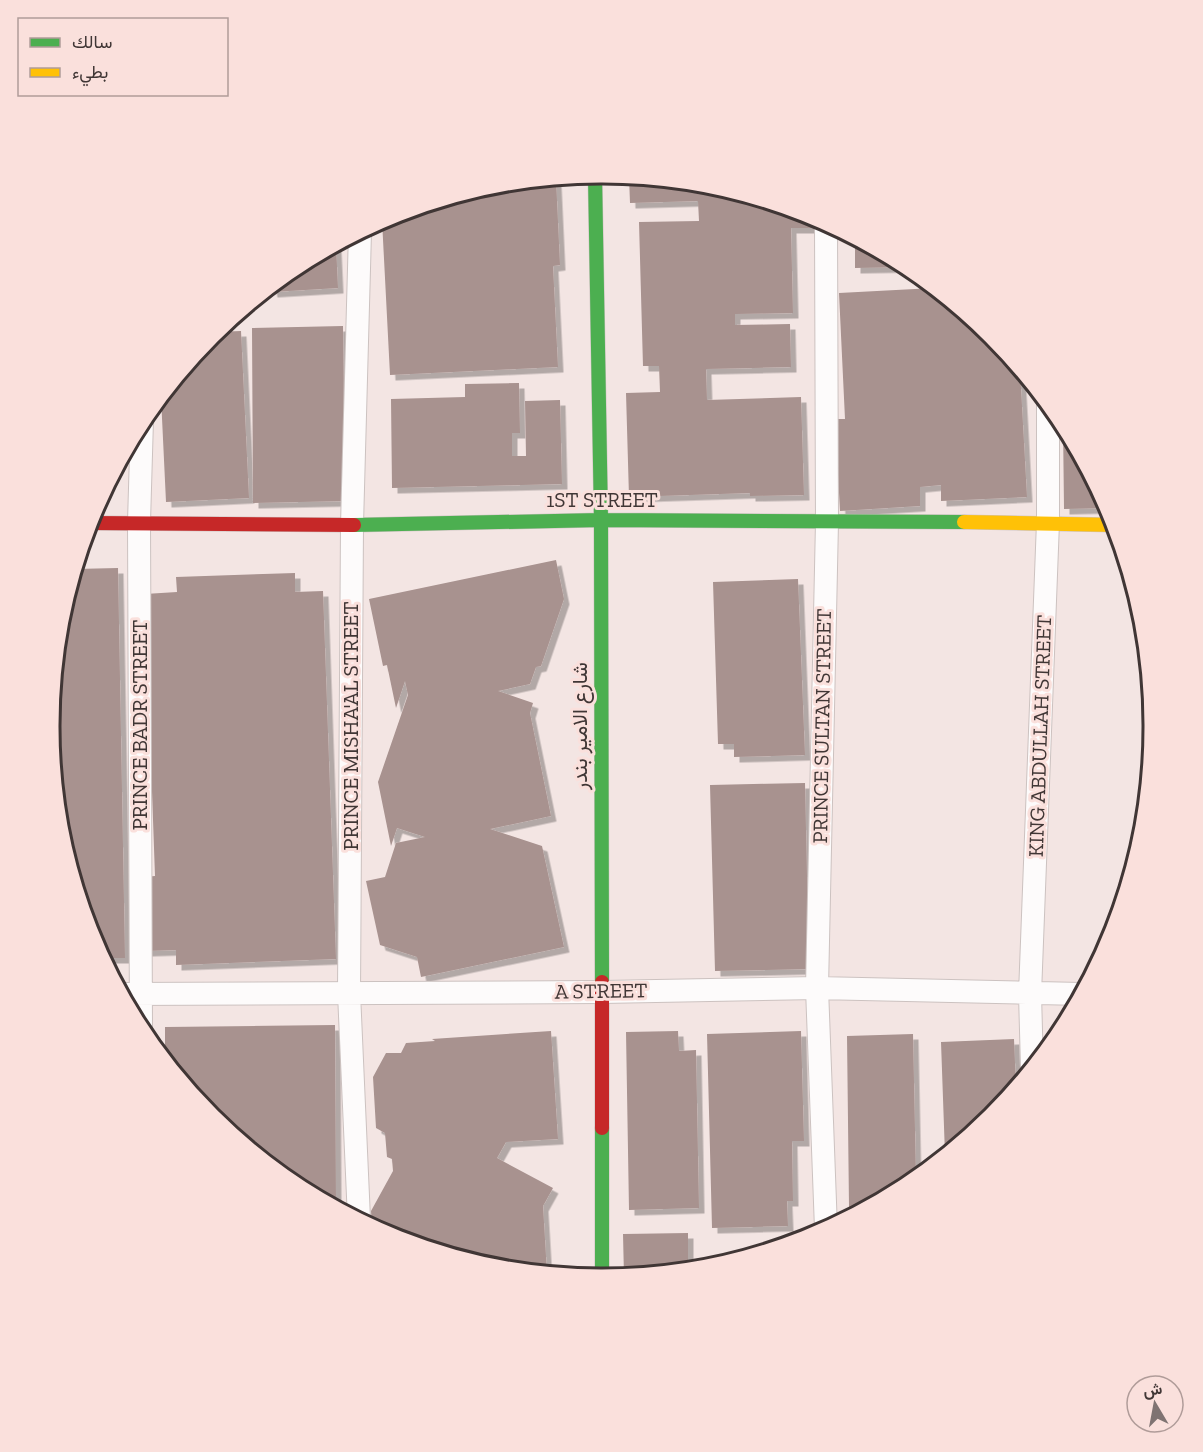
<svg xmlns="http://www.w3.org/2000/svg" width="1203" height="1452" font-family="'Zilla Slab',Vazirmatn,serif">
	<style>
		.building { fill: #a8928f; filter: url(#shadow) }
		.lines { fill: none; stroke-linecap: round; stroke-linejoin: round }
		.street-casing { stroke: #ccc2c0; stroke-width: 24 }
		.fast-casing { stroke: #ccc2c0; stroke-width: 15 }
		.slow-casing { stroke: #ccc2c0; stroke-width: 15 }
		.jam-casing { stroke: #ccc2c0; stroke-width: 15 }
		.street { stroke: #fdfbfb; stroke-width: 22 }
		.fast { stroke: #4caf50; stroke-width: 14 }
		.slow { stroke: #ffc107; stroke-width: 14 }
		.jam { stroke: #c62828; stroke-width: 14 }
		.labels { text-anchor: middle; stroke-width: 6; stroke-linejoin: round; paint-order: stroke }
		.street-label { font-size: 21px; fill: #403635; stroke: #fae0dc }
		.rim { fill: none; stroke: #403635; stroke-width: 3 }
	</style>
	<defs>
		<filter id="shadow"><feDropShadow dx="5.5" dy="5.5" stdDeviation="0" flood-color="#0004"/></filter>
	</defs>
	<rect width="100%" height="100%" fill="#f3e5e3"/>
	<path class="building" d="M629 177 710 185 811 216V228H791L793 313 735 314V325L790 324 791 367 706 369 707 400 801 397 804 495 750 496V493L629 497 626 393 660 392 659 366H643L639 222 699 221 698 201 630 203Z
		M556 179 560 265 553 266 558 367 390 375 382 220 391 216 494 185Z
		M855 239 908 267H909L855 268Z
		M336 245 338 288 272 292 271 286 295 267Z
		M934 288 992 336 1020 370 1027 497 941 501V485L920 487V506L840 511 835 419H845L839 293Z
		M343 326 345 501 253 503 252 328Z
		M241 331 249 498 166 502 161 397 215 332Z
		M519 383 520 433H512V456H526L525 401 560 400 562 484 392 488 391 399 465 397V384Z
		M1063 424 1108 508 1064 509Z
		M556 560 564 599 541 666 536 667 530 684 498 691 533 703 530 713 551 816 490 829 542 846 564 947 421 977 417 957 380 945 366 881 385 877 396 843 425 837 397 828 391 846 378 782 408 695 405 681 396 708 387 665 383 666 369 599Z
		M118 568 125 958H103L91 937 60 833 50 726 60 618 75 569Z
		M295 573V592L323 591 336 959 176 965V950L145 951 143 877 155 876 145 594 177 592 176 577Z
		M798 579 805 755 734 757V744H718L713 582Z
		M805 783 809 969 715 971 710 785Z
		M335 1025 336 1207 295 1185 211 1116 154 1047H165V1027Z
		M551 1031 558 1139 506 1142 497 1158 553 1188 543 1206 547 1273 493 1267 390 1236 372 1226 371 1211 393 1171 392 1159 387 1157 385 1133 376 1128 373 1077 386 1053H401L406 1043 435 1041 432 1039Z
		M678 1031 679 1051 696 1050 699 1208 629 1210 626 1032Z
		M801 1031 804 1141H792L793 1201H787L788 1226 712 1228 707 1034Z
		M913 1034 916 1179 908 1185 867 1207H849L847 1036Z
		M1014 1039 1016 1087 992 1117 945 1155 941 1042Z
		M688 1233V1269L624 1276 623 1234Z
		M748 1255V1256L716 1265 715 1256Z"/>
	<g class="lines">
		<g class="street-casing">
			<path id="street" d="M826 223 827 522 817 988 826 1229
				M122 994 602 992 817 988 1081 994
				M141 1029 139 522 142 420
				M1032 1067 1030 994 1048 522V405
				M359 1219 349 993 352 525 360 232"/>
		</g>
		<g class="fast-casing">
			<path id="fast" d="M595 175 601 520 602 982
				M354 525 601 520 964 522
				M602 1128V1278"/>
		</g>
		<g class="slow-casing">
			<path id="slow" d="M964 522 1115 525"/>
		</g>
		<g class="jam-casing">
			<path id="jam" d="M89 523 354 525
				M602 982V1128"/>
		</g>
		<use href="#street" class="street"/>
		<use href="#fast" class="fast"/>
		<use href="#slow" class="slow"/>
		<use href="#jam" class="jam"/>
	</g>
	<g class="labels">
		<g class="street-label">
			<text x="602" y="507">1ST STREET</text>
			<text transform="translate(140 725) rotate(-90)" y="7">PRINCE BADR STREET</text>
			<text transform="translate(351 726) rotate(-90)" y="7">PRINCE MISHA'AL STREET</text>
			<text transform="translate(580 726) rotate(-90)" y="7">شارع الامير بندر</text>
			<text transform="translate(822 726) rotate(-89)" y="7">PRINCE SULTAN STREET</text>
			<text transform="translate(1040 736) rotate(-88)" y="7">KING ABDULLAH STREET</text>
			<text transform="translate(601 991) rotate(-1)" y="7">A STREET</text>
		</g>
	</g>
	<path d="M0 0H1203V1452H0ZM601 184H602A541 541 0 0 1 1143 725V727A541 541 0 0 1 602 1268H601A541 541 0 0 1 60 727V725A541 541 0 0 1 601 184Z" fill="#fae0dc" fill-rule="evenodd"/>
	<path class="rim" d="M601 184H602A541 541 0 0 1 1143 725V727A541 541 0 0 1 602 1268H601A541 541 0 0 1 60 727V725A541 541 0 0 1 601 184Z"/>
	<rect x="18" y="18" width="210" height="78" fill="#fae0dc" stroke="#b09c99" stroke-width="1.5"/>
	<rect x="30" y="38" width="30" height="9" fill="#4caf50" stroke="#b09c99" stroke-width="1.5"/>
	<text x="72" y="48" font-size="18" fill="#403635">سالك</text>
	<rect x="30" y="68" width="30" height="9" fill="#ffc107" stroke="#b09c99" stroke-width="1.5"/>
	<text x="72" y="78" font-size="18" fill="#403635">بطيء</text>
	<g transform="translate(1155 1404) rotate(350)"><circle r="28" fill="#fae0dc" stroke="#b09c99" stroke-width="1.5"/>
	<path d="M0-4.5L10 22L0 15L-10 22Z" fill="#7f7372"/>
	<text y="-9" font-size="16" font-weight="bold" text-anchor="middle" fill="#403635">ش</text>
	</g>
</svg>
